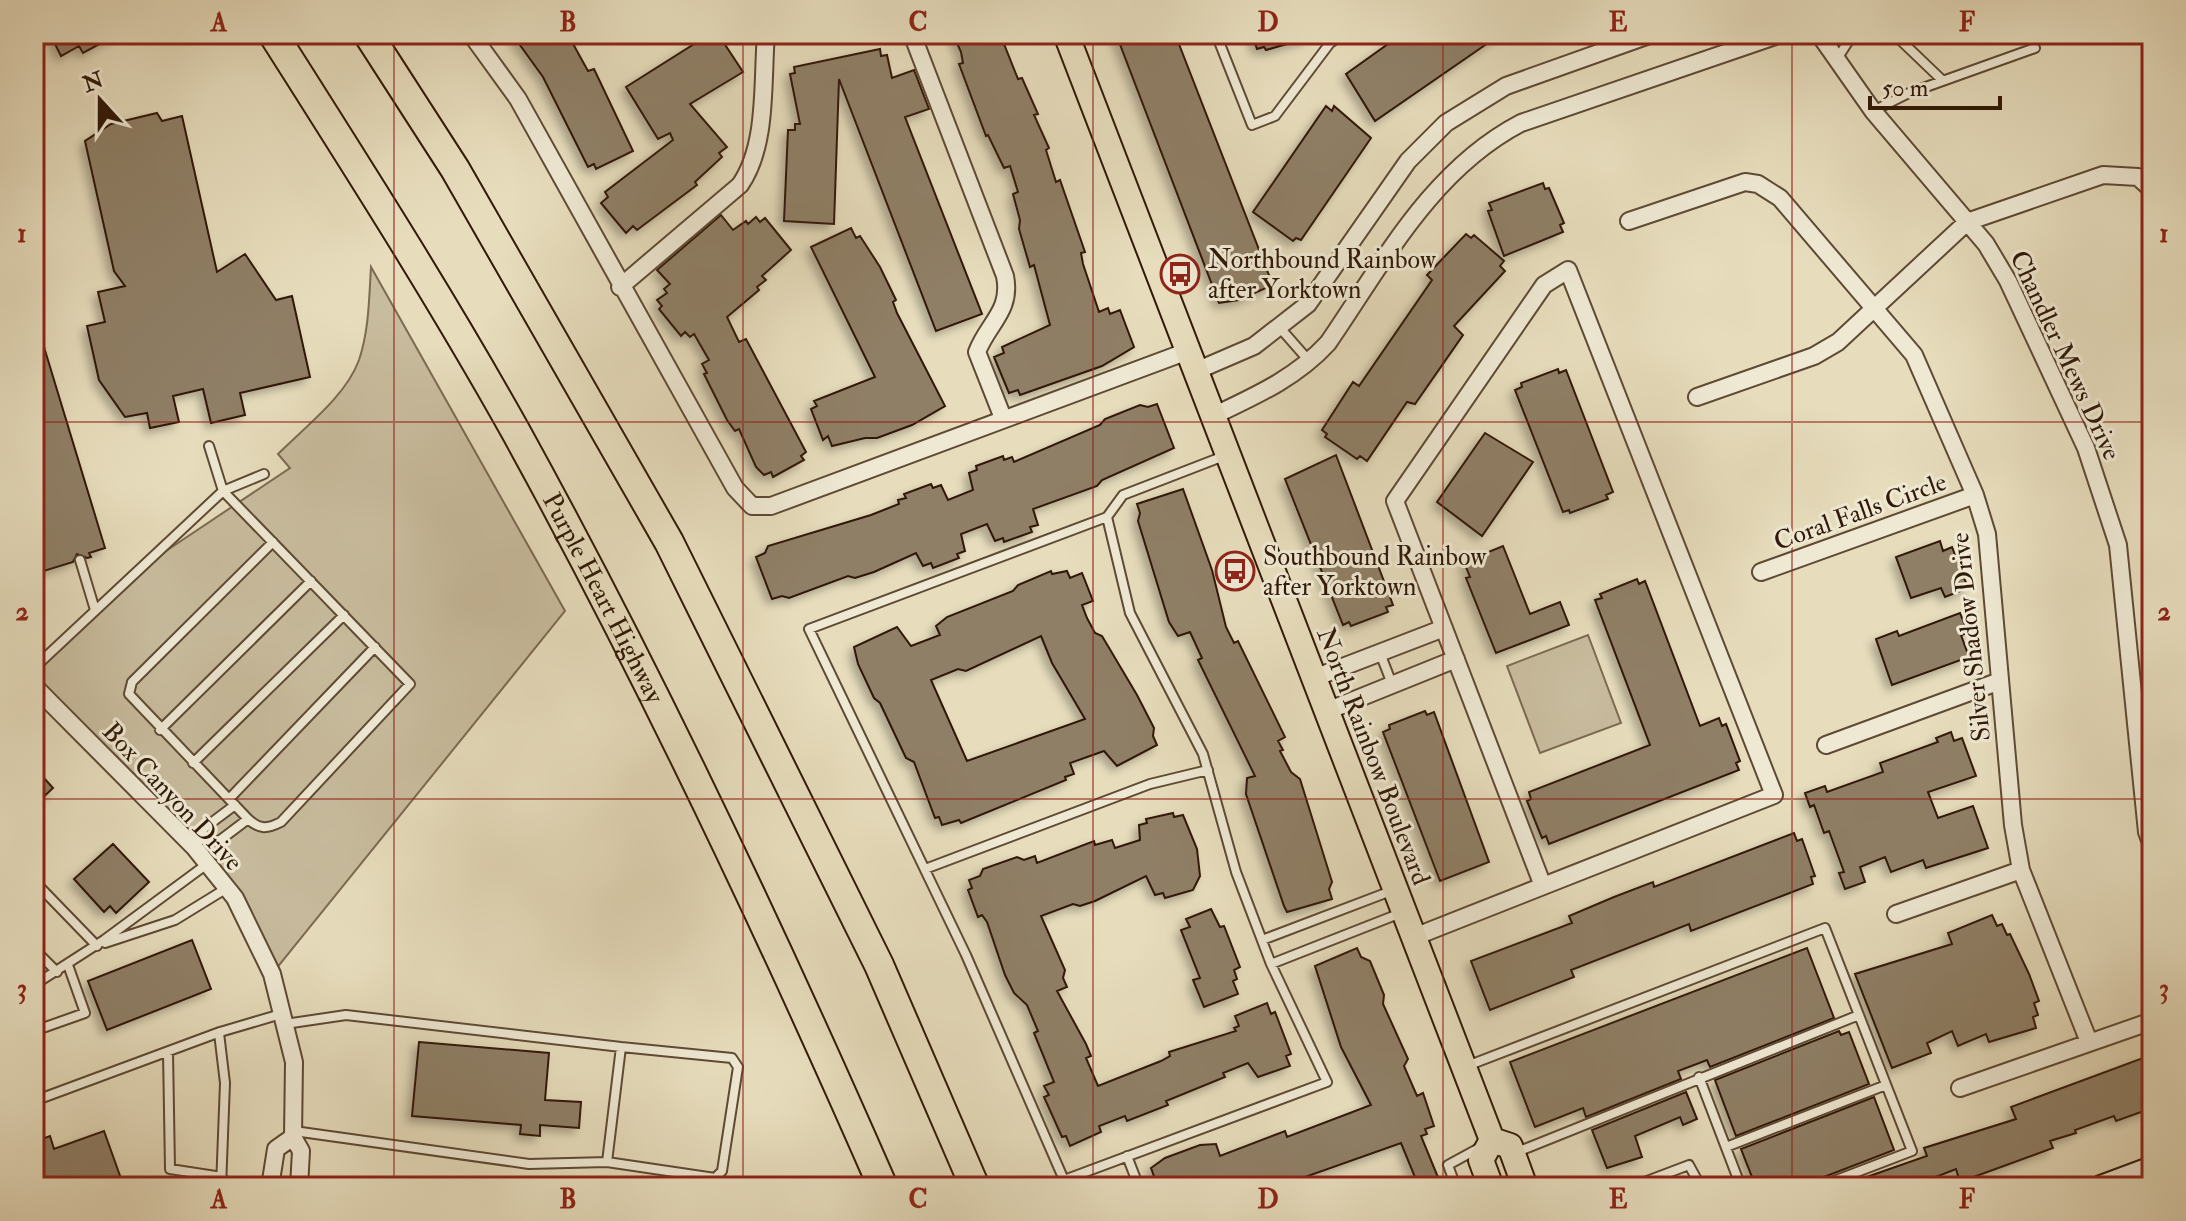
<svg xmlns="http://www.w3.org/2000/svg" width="2186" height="1221" font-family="'IM FELL Double Pica',serif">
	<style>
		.green { fill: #c8bc9e; stroke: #7c6a52; stroke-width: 2 }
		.building { fill: #8f7f66; stroke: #301907; stroke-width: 2; fill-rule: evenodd; filter: url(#shadow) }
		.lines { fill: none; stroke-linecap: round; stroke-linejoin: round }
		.service-casing { stroke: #5e4a34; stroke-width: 12 }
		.minor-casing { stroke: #5e4a34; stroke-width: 20 }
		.secondary-casing { stroke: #301907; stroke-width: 26 }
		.primary-casing { stroke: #301907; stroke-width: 28 }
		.motorway-casing { stroke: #301907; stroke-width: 32 }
		.service { stroke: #efe9d4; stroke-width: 8 }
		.minor { stroke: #efe9d4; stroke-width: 16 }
		.secondary { stroke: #efe9d4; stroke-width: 22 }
		.primary { stroke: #e7ddbd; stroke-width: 24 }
		.motorway { stroke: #e7ddbd; stroke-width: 28 }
		.grid { fill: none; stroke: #8f2418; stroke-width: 2; stroke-opacity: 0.55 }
		.labels { text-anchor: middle; stroke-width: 6; stroke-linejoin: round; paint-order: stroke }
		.poi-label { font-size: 26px; fill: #301907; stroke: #efe9d4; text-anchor: start }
		.street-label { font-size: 26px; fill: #301907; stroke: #efe9d4 }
		.neatline { fill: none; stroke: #8f2418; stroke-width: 3 }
		.grid-label { font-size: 26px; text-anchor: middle; font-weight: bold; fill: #8f2418 }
	</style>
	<defs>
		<filter id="shadow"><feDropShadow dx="-5" dy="5" stdDeviation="4" flood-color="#0004"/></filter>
	</defs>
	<rect width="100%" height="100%" fill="#e7ddbd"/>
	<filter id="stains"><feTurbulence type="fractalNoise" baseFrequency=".0025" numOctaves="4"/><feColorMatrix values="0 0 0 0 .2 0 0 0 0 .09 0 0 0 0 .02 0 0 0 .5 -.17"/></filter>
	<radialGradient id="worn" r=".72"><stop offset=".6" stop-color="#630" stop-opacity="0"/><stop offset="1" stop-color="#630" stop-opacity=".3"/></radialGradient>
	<path class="green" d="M371 267 565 611 272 974 235 898 34 686V668L160 555 290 468 278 454C305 427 346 396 359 360 369 330 369 299 371 267Z
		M1588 635 1621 723 1540 753 1507 666Z"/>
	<path class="building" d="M50 34H118L83 53 79 46 61 56Z
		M512 34H581L572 42 588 71 594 69 633 151 596 169 594 164 588 167 543 77Z
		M710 34H718L743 72 690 104 727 147 719 153 722 157 695 182 697 185 637 230 633 226 626 233 601 203 608 197 605 192 673 140 670 133 658 139 626 87Z
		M953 34H1000L1018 79 1022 78 1038 114 1034 115 1049 148 1046 150 1056 182 1060 180 1085 252 1081 253 1083 264 1099 312 1108 308 1110 314 1120 310 1134 347 1102 366 1020 395 1018 390 1009 393 994 357 1004 353 1002 347 1050 325 1034 265 1030 267 1019 229 1020 220 1013 194 1018 192 1010 166 1004 168 988 135 986 136 959 64 963 63 961 52Z
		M1116 34H1175L1272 283 1266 288 1239 300 1219 303Z
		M1252 34H1308V38L1266 50 1264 47 1257 49Z
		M1402 34H1501L1375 121 1346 74Z
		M880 49 881 56 887 55 892 78 914 70 929 109 905 117 982 314 936 331 839 79 834 224 784 221 788 130H795V124H800L790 74 795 73 794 67Z
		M1326 106 1332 111 1334 106 1371 138 1301 240 1296 238 1293 241 1253 212Z
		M157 113 162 121 182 116 217 272 245 254 276 300 292 296 310 377 240 393 245 415 211 423 203 389 173 396 179 422 150 428 147 413 125 417 99 380 87 326 105 322 98 292 125 286 114 271 85 141 111 124Z
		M1543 183 1545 189 1549 188 1564 223 1560 225 1563 232 1504 256 1488 211 1492 210 1489 203Z
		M721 215 733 230 746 221 748 224 756 217 760 222 765 218 791 250 762 276 766 280 757 287 759 290 727 317 739 342 746 339 806 452 801 456 804 460 773 477 771 472 764 475 756 467 739 429 735 431 727 420 704 374 707 373 702 364 709 360 694 334 690 337 685 332 681 336 659 309 662 306 657 300 667 293 664 289 670 284 657 270Z
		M851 228 856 238 860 236 880 267 896 300 893 302 897 313 945 406 912 425 877 438H865L832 446 828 436 823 440 811 409 817 406 814 401 875 377 811 247Z
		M1466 234 1471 238 1474 235 1504 261 1500 266 1505 271 1454 326 1463 335 1415 404 1407 402 1367 461 1360 456 1357 459 1325 437 1327 434 1322 430 1353 382 1359 386 1432 280 1427 275Z
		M37 324 105 548 89 553 91 557 87 558 77 554 73 562 34 574V325Z
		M1558 369 1559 373 1566 370 1613 492 1606 495 1608 499 1570 513 1569 510 1563 512 1515 390 1522 387 1521 383Z
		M1157 404 1174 448 1102 480 1097 486 1033 509 1038 525 1030 527 1032 532 1004 542 1003 538 995 541 987 524 961 534 965 551 957 554 959 558 933 568 931 563 923 566 916 553 874 572 855 578 848 576 789 598 782 596 772 599 756 557 765 553 768 546 871 515 899 504 898 500 906 498 904 494 931 484 933 488 941 485 948 500 973 490 969 473 977 470 976 466 1003 456 1004 460 1012 457 1014 462 1100 425 1105 419 1140 405 1148 407Z
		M1485 433 1533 462 1482 536 1437 502Z
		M1336 455 1393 605 1386 607 1388 612 1351 626 1349 622 1343 625 1285 479Z
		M1183 489 1212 570 1226 627 1234 643 1238 641 1285 737 1278 741 1283 750 1280 751 1291 772 1300 779 1332 882 1329 889 1332 899 1287 912 1284 906 1246 794 1247 778 1255 776 1198 660 1202 658 1190 632 1178 636 1169 622 1138 521 1140 513 1137 504Z
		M1940 541 1943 551 1952 547 1968 588 1945 597 1941 588 1911 598 1896 557Z
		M1503 546 1530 614 1560 602 1569 625 1496 653 1466 578 1470 577 1464 562Z
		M1051 571 1052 574 1067 571 1070 578 1082 573 1093 601 1082 605 1087 618 1095 633 1102 636 1137 695 1154 728 1153 736 1157 745 1117 766 1104 751 1070 763 1074 774 1065 777 1066 780 961 823 959 820 942 825 939 817 935 818 914 762 906 758 880 703 874 698 858 664 854 647 897 627 911 646 940 635 936 626 947 617 1013 591 1018 585ZM1041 636 1052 663 1085 719 967 761 931 680 958 669 966 671Z
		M1637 579 1639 584 1645 581 1700 726 1719 718 1722 726 1726 724 1740 761 1736 763 1739 770 1549 844 1546 836 1542 838 1527 801 1531 799 1529 792 1650 745 1595 600 1602 598 1600 594Z
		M1960 613 1968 633 1961 635 1969 657 1892 685 1876 639 1897 631 1899 636Z
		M1425 711 1427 715 1434 712 1489 862 1440 881 1383 732 1390 729 1389 725Z
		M1951 732 1954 741 1962 738 1976 776 1928 792 1938 818 1973 806 1988 848 1926 868 1923 860 1891 872 1885 857 1860 867 1865 882 1845 889 1839 873 1844 872 1829 831 1824 833 1814 805 1810 807 1805 793 1825 786 1827 792 1883 772 1880 763 1938 742 1936 738Z
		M34 767 53 788 34 806Z
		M1173 813 1174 817 1183 815 1197 849 1200 876 1193 890 1165 898 1163 893 1155 895 1146 876 1095 901 1080 906 1073 904 1041 916 1065 970 1063 978 1067 987 1057 991 1086 1044 1091 1056 1086 1058 1098 1086 1161 1061 1170 1056 1169 1052 1236 1031 1234 1028 1239 1026 1235 1016 1267 1003 1271 1014 1275 1012 1291 1054 1286 1056 1290 1066 1258 1077 1248 1063 1223 1073 1225 1077 1166 1101 1168 1105 1127 1121 1125 1116 1099 1126 1101 1132 1070 1146 1066 1136 1062 1137 1044 1097 1049 1095 1044 1086 1054 1082 1034 1033 1038 1031 1027 1005 1014 993 1005 975 987 922 982 915 978 917 968 890 972 888 969 880 980 876 983 869 1017 857 1024 860 1035 856 1037 863 1094 841 1095 845 1112 840 1115 848 1140 840 1139 825 1147 823 1146 819Z
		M1794 833 1797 841 1802 839 1815 876 1811 877 1813 884 1691 931 1689 924 1571 970 1574 977 1490 1010 1471 961 1572 923 1569 916 1614 897 1653 882 1654 887Z
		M113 844 149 882 116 913 110 906 104 912 74 879Z
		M1211 909 1220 927 1224 926 1240 967 1234 970 1237 979 1233 981 1238 994 1204 1007 1193 980 1200 978 1181 930 1190 927 1186 919Z
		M1992 915 1997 926 2002 924 2007 935 2010 934 2029 974 2039 1001 2034 1003 2038 1015 2033 1017 2036 1028 1989 1042 1986 1034 1958 1046 1952 1031 1927 1043 1931 1053 1892 1068 1855 974 1952 944 1948 933Z
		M192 940 211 989 107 1030 88 981Z
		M1357 948 1361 957 1370 961 1384 995 1383 1004 1408 1059 1404 1066 1417 1096 1423 1093 1434 1126 1425 1129 1427 1134 1421 1136 1442 1187H1419L1401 1143 1302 1178 1306 1187H1158L1151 1168 1165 1158 1200 1145 1216 1144 1220 1156 1285 1131 1287 1137 1371 1105 1341 1047 1315 966Z
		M1807 948 1834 1018 1710 1067 1707 1060 1678 1071 1681 1079 1586 1117 1583 1108 1535 1127 1510 1062Z
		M1839 1031 1841 1035 1849 1032 1869 1084 1736 1136 1715 1080Z
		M419 1042 549 1053 545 1100 581 1102 579 1128 540 1125V1136L520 1134 521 1125 412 1116Z
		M2143 1058 2147 1067 2152 1065V1106L2141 1112 2116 1121 2114 1116 2075 1130 2076 1133 2050 1141 2053 1148 1960 1182 1956 1169 1910 1187H1838L1927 1156 1924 1148 2016 1119 2011 1107Z
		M1686 1092 1697 1119 1683 1125 1680 1117 1635 1136 1642 1157 1607 1168 1592 1130Z
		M1874 1097 1894 1150 1816 1180 1811 1187H1756L1741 1149Z
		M104 1131 124 1187H34V1142L50 1136 54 1149Z"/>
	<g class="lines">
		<g class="service-casing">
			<path id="service" d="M1216 34 1252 125 1275 116 1330 43 1343 34
				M1894 34 1942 80
				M1837 59 1853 34
				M1873 111 1909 93 2035 48
				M34 118V121
				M1281 329 1310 362
				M264 474 223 491 410 684 281 822C267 829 260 830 248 819L129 694 132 682 273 542
				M1107 517 1130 613 1203 754 1236 872 1271 964 1327 1082 1064 1180 966 955 809 629 1107 517 1123 495 1224 456
				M80 560 95 610
				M1380 653 1392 684
				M34 668 223 491 209 446
				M160 730 311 581
				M193 763 344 615
				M229 799 375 647
				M202 839 219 841 248 819
				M194 847 202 839 203 829 235 805
				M925 869 1150 784 1208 770
				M34 881 97 946
				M1262 940 1391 891
				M105 943 175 920 227 888
				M34 949 57 972
				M1271 964 1401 913
				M34 985 104 940 207 864
				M285 1024 346 1015 621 1047 607 1162 529 1164 294 1131
				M34 1031 85 1013 68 965
				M219 1033 225 1083 221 1187
				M168 1052 170 1169 222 1177
				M1467 1066 1825 928 1912 1151 1818 1187
				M1699 1077 1741 1187
				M34 1101 220 1032 281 1014
				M1726 1147 1886 1085
				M1517 1152 1859 1015
				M1127 1156 1139 1187
				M607 1162 715 1178 722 1171 738 1067 732 1058 621 1047
				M1456 1187 1448 1165 1481 1147
				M1631 1187 1689 1165 1701 1187"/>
		</g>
		<g class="minor-casing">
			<path id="minor" d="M471 34 518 99 735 488 752 506H771L1188 351
				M912 34 1005 276C1012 311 988 323 977 352L1003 418
				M1819 34 1873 111 1986 244 2008 281 2086 448 2118 545 2147 832 2152 846
				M1629 221 1745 182 1758 184 1780 198 1914 355 1975 495 1987 534 2013 825 2021 870 2089 1042
				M620 287 740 185C768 145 762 81 766 34
				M1196 371 1254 346 1308 304 1408 161 1446 123 1506 86 1652 34
				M1697 397 1814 356 1838 342 1967 222 2103 175 2138 177 2152 190
				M1213 416C1255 396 1296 378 1328 343 1383 263 1431 170 1521 123L1781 34
				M1761 572 1975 495
				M1314 678 1444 628
				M34 686 194 847 235 898 272 974 294 1062 293 1137 301 1151 299 1187
				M1327 711 1456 659
				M1826 745 2000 681
				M1896 914 2021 870
				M1414 937 1774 795 1568 270 1544 285 1395 501 1543 886
				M1960 1088 2152 1021
				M270 1187 276 1149 293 1137"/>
		</g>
		<g class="secondary-casing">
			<path id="secondary" d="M2101 1187 2152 1168"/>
		</g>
		<g class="primary-casing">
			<path id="primary" d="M1066 34 1492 1140 1510 1146 1525 1187
				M1491 1187 1481 1160 1492 1140"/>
		</g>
		<g class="motorway-casing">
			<g id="motorway">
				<path id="s1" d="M273 34C356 165 440 296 516 432 651 677 771 931 883 1187"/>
				<path d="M368 34 455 169 669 542 879 965 975 1187"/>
			</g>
		</g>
		<use href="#service" class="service"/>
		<use href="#minor" class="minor"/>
		<use href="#secondary" class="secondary"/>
		<use href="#primary" class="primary"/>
		<use href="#motorway" class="motorway"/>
	</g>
	<path class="grid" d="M394 34V1187M743 34V1187M1093 34V1187M1443 34V1187M1792 34V1187M34 422H2152M34 799H2152"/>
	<defs>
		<g id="bus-ring" transform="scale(2)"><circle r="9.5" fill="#efe9d4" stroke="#8f2418" stroke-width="1.5"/><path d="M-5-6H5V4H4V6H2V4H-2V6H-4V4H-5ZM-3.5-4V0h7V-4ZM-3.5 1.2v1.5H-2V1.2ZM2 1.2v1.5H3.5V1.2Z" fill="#8f2418"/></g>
	</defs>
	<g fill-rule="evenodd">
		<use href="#bus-ring" x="1180" y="274"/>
		<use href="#bus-ring" x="1235" y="571"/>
	</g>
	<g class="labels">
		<g class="poi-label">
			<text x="1208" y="268">Northbound Rainbow<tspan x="1208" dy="30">after Yorktown</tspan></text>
			<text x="1263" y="565">Southbound Rainbow<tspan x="1263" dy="30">after Yorktown</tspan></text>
		</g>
		<g class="street-label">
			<text transform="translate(2066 355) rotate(65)" y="9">Chandler Mews Drive</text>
			<text transform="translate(1860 511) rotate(-20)" y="9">Coral Falls Circle</text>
			<text dy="9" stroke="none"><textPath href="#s1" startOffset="654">Purple Heart Highway</textPath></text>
			<text transform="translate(1970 637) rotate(-96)" y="9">Silver Shadow Drive</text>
			<text transform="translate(1374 756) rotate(69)" y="9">North Rainbow Boulevard</text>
			<text transform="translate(173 796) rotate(47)" y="9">Box Canyon Drive</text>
		</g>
	</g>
	<rect width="2186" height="1221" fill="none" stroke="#e7ddbd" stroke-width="88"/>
	<g transform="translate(100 100) rotate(339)" stroke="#efe9d4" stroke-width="6" paint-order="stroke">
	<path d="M0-6L14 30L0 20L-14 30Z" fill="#301907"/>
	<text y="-12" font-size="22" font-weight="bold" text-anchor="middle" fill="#301907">N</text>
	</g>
	<path d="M1870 96v12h130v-12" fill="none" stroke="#301907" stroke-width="4"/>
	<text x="1882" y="96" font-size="24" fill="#301907" stroke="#efe9d4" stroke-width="6" paint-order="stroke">50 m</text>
	<rect x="44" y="44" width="2098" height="1133" class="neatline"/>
	<g class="grid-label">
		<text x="219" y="31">A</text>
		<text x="568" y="31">B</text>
		<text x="918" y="31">C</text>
		<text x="1268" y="31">D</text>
		<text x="1618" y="31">E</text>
		<text x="1967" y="31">F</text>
		<text x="22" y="242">1</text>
		<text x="2164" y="242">1</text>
		<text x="22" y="620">2</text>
		<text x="2164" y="620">2</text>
		<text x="22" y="997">3</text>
		<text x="2164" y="997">3</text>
		<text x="219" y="1208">A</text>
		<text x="568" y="1208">B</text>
		<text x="918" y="1208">C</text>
		<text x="1268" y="1208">D</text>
		<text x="1618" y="1208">E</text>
		<text x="1967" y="1208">F</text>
	</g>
	<rect width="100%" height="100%" filter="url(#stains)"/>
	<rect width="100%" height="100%" fill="url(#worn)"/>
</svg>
